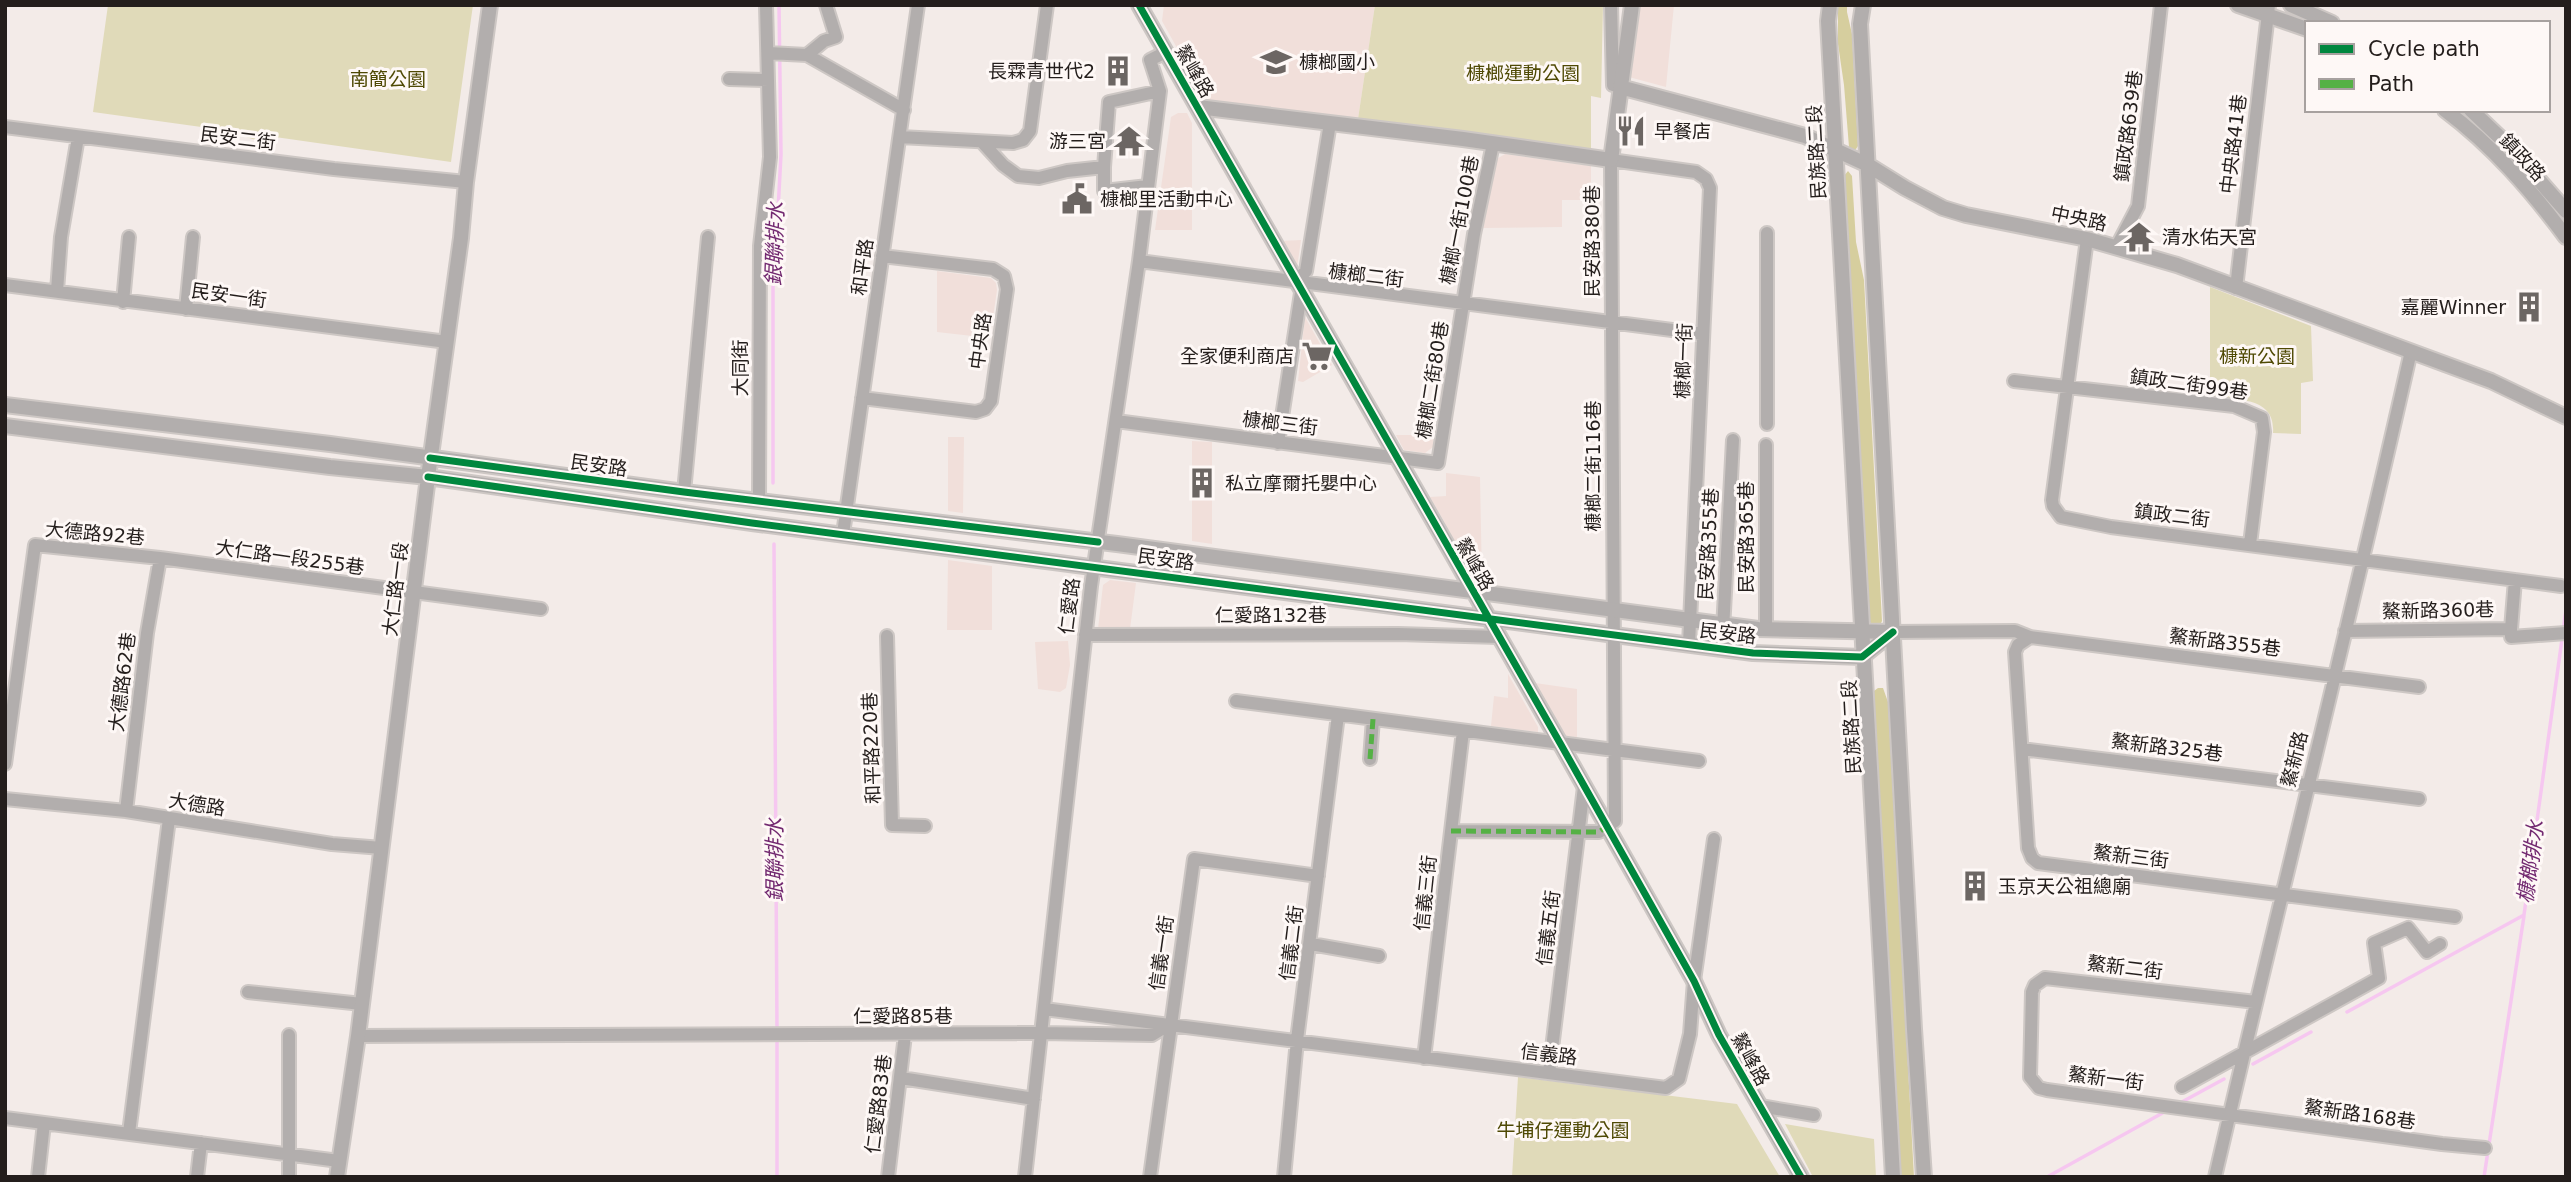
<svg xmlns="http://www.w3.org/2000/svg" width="2571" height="1182" font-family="'DejaVu Sans','Noto Sans TC',sans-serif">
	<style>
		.built { fill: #f1dfda }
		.green { fill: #e0dab9 }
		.forest { fill: #d6ce9e }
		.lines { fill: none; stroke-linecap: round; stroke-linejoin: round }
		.stream { stroke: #f6c7f0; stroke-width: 3.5 }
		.minor-casing { stroke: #cdc7c4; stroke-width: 16 }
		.tertiary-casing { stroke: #cdc7c4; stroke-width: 18 }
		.minor { stroke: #b2aead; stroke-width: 12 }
		.tertiary { stroke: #b2aead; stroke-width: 14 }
		.quiet { stroke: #55b145; stroke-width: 5; stroke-dasharray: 10 5; stroke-linecap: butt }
		.cycleway-casing { stroke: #fef8f6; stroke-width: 11 }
		.cycleway { stroke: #00873e; stroke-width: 7 }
		.labels { text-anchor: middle; stroke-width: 6; stroke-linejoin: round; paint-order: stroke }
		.poi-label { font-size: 19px; fill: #241e1c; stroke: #fef8f6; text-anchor: start }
		.street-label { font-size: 19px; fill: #241e1c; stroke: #fef8f6 }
		.park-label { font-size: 19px; fill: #4f4904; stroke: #fef8f6 }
		.water-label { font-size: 21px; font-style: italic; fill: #732a71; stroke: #fef8f6 }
	</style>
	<rect width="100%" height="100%" fill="#f3ebe8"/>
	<path class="built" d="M1164 5H1375L1358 119 1206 100 1162 21Z
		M1640 5H1674L1666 87 1629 77Z
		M1178 113H1187L1192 123V230H1155L1171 117Z
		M1505 154 1591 166V200H1562V227L1483 228 1495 160Z
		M1301 240 1297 268 1281 241Z
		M937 271 991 278 996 283 997 290 990 338 937 332Z
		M1305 317 1332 365 1303 382 1298 381Z
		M1396 435H1434L1433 447 1425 453 1404 450Z
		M948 437H964L963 513 948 511Z
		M1192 441 1212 442V544L1192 541Z
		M1446 473 1480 477 1482 582 1476 581 1445 528V523L1430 497 1446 496Z
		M948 560 992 566V630H947Z
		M1110 580 1136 583 1130 629H1098L1103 585Z
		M1068 641 1070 665 1066 688 1060 692 1038 689 1035 642Z
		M1508 674 1538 727V732L1491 726 1494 696 1508 698Z
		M1535 683 1577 689V737L1565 736Z"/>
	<path class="green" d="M108 5H473L451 162 268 136 266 143 223 130 93 112Z
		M1375 5H1603L1601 98 1591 96V150L1358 119Z
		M2210 287 2311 326 2313 381 2301 383V434L2273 433C2276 396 2236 400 2210 397Z
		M1518 1077 1737 1104 1780 1177H1512Z
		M1785 1124 1874 1139 1876 1177H1813Z"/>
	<path class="forest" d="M1838 5H1847V12L1852 34 1858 146 1854 152 1849 147 1844 85 1838 44Z
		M1848 171 1852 176 1856 242 1864 280 1882 621 1880 625 1873 626 1870 622 1865 590 1844 176Z
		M1878 688H1883L1888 702 1914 1177H1901L1874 697V691Z"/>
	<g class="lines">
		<path class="stream" d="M773 483V245L777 230 781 154 779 5
			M774 544 777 1031
			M2347 1012 2524 915 2566 610
			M777 1039V1177
			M2253 1064 2311 1032
			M2180 1103 2224 1079
			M2047 1177 2168 1110
			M2484 1177 2524 916"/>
		<g class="minor-casing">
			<path id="minor" d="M1611 5 1613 85 1620 87
				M768 53 807 55 904 110
				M807 55 824 41 836 37 826 5
				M729 79 768 80
				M5 127 334 169 466 182
				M900 137 1013 143 1023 140 1030 131 1047 5
				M982 142 1003 165 1018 176 1039 178 1067 171 1104 167V191L1148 186
				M1104 167 1109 102 1160 91
				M2087 239 2052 500 2053 506 2061 517 2111 527 2561 586
				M2117 246 2138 206 2161 5
				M1139 261 1703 334
				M1295 282 1306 271 1330 123
				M5 285 447 342
				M2236 288 2269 5
				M57 291 61 237 78 137
				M123 302 129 237
				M186 309 193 237
				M2014 381 2234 406 2262 418 2264 432 2250 544
				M862 398 976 412 985 409 991 401 1007 289 1004 276 993 269 882 256
				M1116 421 1438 463 1474 234 1493 144
				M1767 424V233
				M1278 443 1301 293
				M1766 445V629
				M684 492 708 237
				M759 500 760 246 770 157 766 5
				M843 534 918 5
				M2511 629 2515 580
				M2345 631 2511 629V637L2566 633
				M1893 632 2015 631 2030 637 2419 687
				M1085 635 1398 634 1499 637
				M887 636 892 825 925 826
				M2030 637 2018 645 2015 652 2028 848 2032 858 2038 863 2455 917
				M1722 649 1733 440
				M1236 701 1699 761
				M2022 749 2419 799
				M1370 759 1373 719
				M5 764 35 545 160 558 541 609
				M5 799 126 811 332 844 382 848
				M126 811 147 633 160 558
				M1451 831 1599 832 1615 821 1611 160 1696 172 1706 179 1710 188 1689 644
				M1311 944 1379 956
				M248 992 362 1004
				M2256 1002 2045 978 2035 985 2032 992 2030 1077 2039 1088 2047 1090 2442 1144 2485 1148
				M1044 1009 1666 1088 1679 1079 1690 1034 1694 981 1714 839
				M289 1035V1177
				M358 1036 1042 1033 1152 1035 1170 1024
				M1424 1058 1463 731
				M1549 1073 1584 787
				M901 1078 1034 1099
				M2182 1087 2379 978 2374 943 2408 928 2427 952 2440 944
				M1760 1106 1814 1115
				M5 1118 44 1123
				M129 1133 169 819
				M38 1177 44 1123 339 1161
				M197 1177 201 1143
				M888 1177 905 1035
				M1025 1177 1091 586 1139 261 1160 91 1150 60 1166 52
				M1150 1177 1194 859 1318 876
				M1284 1177 1297 1040 1338 715
				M2215 1177C2279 901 2349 627 2411 351"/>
		</g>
		<g class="tertiary-casing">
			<path id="tertiary" d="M1139 5 1560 743 1694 981 1719 1035 1801 1177
				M1830 5 1828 21 1893 1177
				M1863 5 1860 24 1914 1029 1924 1177
				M2238 5 2307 29
				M2291 5 2332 23
				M1620 87 1805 136 1868 165 1905 188 1943 208 1966 215 2087 239 2177 265 2491 381 2566 417
				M1198 107 1463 139 1611 160 1632 5
				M2445 110C2493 146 2531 190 2566 237
				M2471 110 2510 147 2566 211
				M5 405 330 444 684 492 1117 544 1758 629 1893 632
				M5 426 330 467 428 477 752 523 1753 653 1862 657 1893 632
				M337 1177 358 1036 428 477 461 238 466 182 490 5"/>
		</g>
		<use href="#minor" class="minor"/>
		<use href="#tertiary" class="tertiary"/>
		<path class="quiet" d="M1370 759 1373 719
			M1451 831 1599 832 1606 827"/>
		<g class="cycleway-casing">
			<path id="cycleway" d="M1139 5 1560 743 1694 981 1719 1035 1801 1177
				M430 458 684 492 1098 542
				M428 477 752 523 1753 653 1862 657 1893 632"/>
		</g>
		<use href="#cycleway" class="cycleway"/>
	</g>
	<defs>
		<g id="school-bare" transform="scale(2.415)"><path d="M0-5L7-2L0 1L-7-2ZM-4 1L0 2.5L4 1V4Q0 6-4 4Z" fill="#6c6663" stroke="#fef8f6" stroke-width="2.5" paint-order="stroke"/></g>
		<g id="building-bare" transform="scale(2.415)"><path d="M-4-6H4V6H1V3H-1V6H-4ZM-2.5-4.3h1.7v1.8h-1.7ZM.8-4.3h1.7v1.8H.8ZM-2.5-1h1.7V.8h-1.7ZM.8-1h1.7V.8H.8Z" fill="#6c6663" stroke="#fef8f6" stroke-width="2.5" paint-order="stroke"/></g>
		<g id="restaurant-bare" transform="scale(2.415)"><path d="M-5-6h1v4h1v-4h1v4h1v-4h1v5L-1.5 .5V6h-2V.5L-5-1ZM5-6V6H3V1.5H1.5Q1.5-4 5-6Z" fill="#6c6663" stroke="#fef8f6" stroke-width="2.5" paint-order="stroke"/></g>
		<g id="temple-bare" transform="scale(2.415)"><path d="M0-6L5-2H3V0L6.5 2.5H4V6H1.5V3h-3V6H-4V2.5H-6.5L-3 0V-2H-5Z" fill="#6c6663" stroke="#fef8f6" stroke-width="2.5" paint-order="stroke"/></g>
		<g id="civic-bare" transform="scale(2.415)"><path d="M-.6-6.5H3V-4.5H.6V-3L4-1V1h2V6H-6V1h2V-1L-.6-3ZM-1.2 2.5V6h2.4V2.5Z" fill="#6c6663" stroke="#fef8f6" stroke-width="2.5" paint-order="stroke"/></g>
		<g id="supermarket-bare" transform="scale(2.415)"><path d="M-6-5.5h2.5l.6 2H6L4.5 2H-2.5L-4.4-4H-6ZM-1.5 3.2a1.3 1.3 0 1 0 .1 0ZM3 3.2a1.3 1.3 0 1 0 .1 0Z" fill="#6c6663" stroke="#fef8f6" stroke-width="2.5" paint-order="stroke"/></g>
	</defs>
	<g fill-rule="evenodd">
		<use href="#school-bare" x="1276" y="62"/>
		<use href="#building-bare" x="1118" y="71"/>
		<use href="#restaurant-bare" x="1631" y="131"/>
		<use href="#temple-bare" x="1129" y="141"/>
		<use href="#civic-bare" x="1077" y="199"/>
		<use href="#temple-bare" x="2139" y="237"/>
		<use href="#building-bare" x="2529" y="307"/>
		<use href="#supermarket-bare" x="1317" y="356"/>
		<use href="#building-bare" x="1202" y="483"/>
		<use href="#building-bare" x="1975" y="886"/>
	</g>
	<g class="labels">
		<g class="poi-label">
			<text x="1299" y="69">槺榔國小</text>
			<text x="1095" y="78" text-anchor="end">長霖青世代2</text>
			<text x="1654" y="138">早餐店</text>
			<text x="1106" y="148" text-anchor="end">游三宮</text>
			<text x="1100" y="206">槺榔里活動中心</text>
			<text x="2162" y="244">清水佑天宮</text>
			<text x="2506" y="314" text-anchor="end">嘉麗Winner</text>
			<text x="1294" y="363" text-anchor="end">全家便利商店</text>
			<text x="1225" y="490">私立摩爾托嬰中心</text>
			<text x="1998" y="893">玉京天公祖總廟</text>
		</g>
		<g class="street-label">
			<text transform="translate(1195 71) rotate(60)" y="7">鰲峰路</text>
			<text transform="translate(2128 126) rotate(-83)" y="7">鎮政路639巷</text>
			<text transform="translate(238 138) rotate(7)" y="7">民安二街</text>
			<text transform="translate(2233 144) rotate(-83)" y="7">中央路41巷</text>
			<text transform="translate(1816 152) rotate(-93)" y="7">民族路二段</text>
			<text transform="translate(2523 157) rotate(47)" y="7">鎮政路</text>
			<text transform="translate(2079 218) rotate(12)" y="7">中央路</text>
			<text transform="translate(1459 220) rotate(-79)" y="7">槺榔一街100巷</text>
			<text transform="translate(1592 241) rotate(-90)" y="7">民安路380巷</text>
			<text transform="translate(862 267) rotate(-82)" y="7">和平路</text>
			<text transform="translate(1366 275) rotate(7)" y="7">槺榔二街</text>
			<text transform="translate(229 295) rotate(8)" y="7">民安一街</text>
			<text transform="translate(980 341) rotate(-82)" y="7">中央路</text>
			<text transform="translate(1683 361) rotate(-88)" y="7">槺榔一街</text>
			<text transform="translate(740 368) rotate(-90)" y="7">大同街</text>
			<text transform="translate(1432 380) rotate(-81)" y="7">槺榔二街80巷</text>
			<text transform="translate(2189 384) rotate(8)" y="7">鎮政二街99巷</text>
			<text transform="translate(1280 423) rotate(7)" y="7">槺榔三街</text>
			<text transform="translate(599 465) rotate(8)" y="7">民安路</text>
			<text transform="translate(1593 466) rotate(-90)" y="7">槺榔二街116巷</text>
			<text transform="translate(2172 515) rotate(7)" y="7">鎮政二街</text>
			<text transform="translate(95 533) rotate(5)" y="7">大德路92巷</text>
			<text transform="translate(1746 537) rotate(-90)" y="7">民安路365巷</text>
			<text transform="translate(1708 544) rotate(-87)" y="7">民安路355巷</text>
			<text transform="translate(290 557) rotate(8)" y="7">大仁路一段255巷</text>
			<text transform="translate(1166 559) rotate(8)" y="7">民安路</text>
			<text transform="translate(1475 564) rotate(60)" y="7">鰲峰路</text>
			<text transform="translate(395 589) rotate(-83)" y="7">大仁路一段</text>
			<text transform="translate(1069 606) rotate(-83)" y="7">仁愛路</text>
			<text transform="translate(2438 610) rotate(-1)" y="7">鰲新路360巷</text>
			<text x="1271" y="622">仁愛路132巷</text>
			<text transform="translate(1728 633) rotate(7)" y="7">民安路</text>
			<text transform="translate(2225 642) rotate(7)" y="7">鰲新路355巷</text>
			<text transform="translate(122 682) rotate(-83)" y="7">大德路62巷</text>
			<text transform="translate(1851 727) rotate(-93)" y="7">民族路二段</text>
			<text transform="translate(2167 747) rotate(7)" y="7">鰲新路325巷</text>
			<text transform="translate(871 748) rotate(-92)" y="7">和平路220巷</text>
			<text transform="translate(2294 759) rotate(-76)" y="7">鰲新路</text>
			<text transform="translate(197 804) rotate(9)" y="7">大德路</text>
			<text transform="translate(2131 856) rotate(7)" y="7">鰲新三街</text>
			<text transform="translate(1425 893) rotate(-84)" y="7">信義三街</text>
			<text transform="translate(1548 928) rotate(-83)" y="7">信義五街</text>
			<text transform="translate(1291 943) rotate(-83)" y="7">信義二街</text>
			<text transform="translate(1161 953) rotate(-82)" y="7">信義一街</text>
			<text transform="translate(2125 967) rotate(7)" y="7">鰲新二街</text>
			<text x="903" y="1023">仁愛路85巷</text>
			<text transform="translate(1549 1054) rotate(7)" y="7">信義路</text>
			<text transform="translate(1751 1059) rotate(61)" y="7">鰲峰路</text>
			<text transform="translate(2106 1078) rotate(7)" y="7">鰲新一街</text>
			<text transform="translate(878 1104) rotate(-83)" y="7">仁愛路83巷</text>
			<text transform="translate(2360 1114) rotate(8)" y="7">鰲新路168巷</text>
		</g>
		<g class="park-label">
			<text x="1523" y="80">槺榔運動公園</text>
			<text x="388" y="86">南簡公園</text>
			<text x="2257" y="363">槺新公園</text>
			<text x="1563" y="1137">牛埔仔運動公園</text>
		</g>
		<g class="water-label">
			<text transform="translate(775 244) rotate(-88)" y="7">銀聯排水</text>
			<text transform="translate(775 860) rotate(-90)" y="7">銀聯排水</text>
			<text transform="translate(2531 862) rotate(-82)" y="7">槺榔排水</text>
		</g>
	</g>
	<rect width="2571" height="1182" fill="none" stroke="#241e1c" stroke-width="14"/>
	<rect x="2305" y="21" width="245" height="91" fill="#fef8f6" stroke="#a7a19f" stroke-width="2"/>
	<rect x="2319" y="44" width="35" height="10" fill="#00873e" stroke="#a7a19f" stroke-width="2"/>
	<text x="2368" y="56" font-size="21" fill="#241e1c">Cycle path</text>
	<rect x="2319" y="79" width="35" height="10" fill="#55b145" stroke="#a7a19f" stroke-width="2"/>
	<text x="2368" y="91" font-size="21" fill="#241e1c">Path</text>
</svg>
